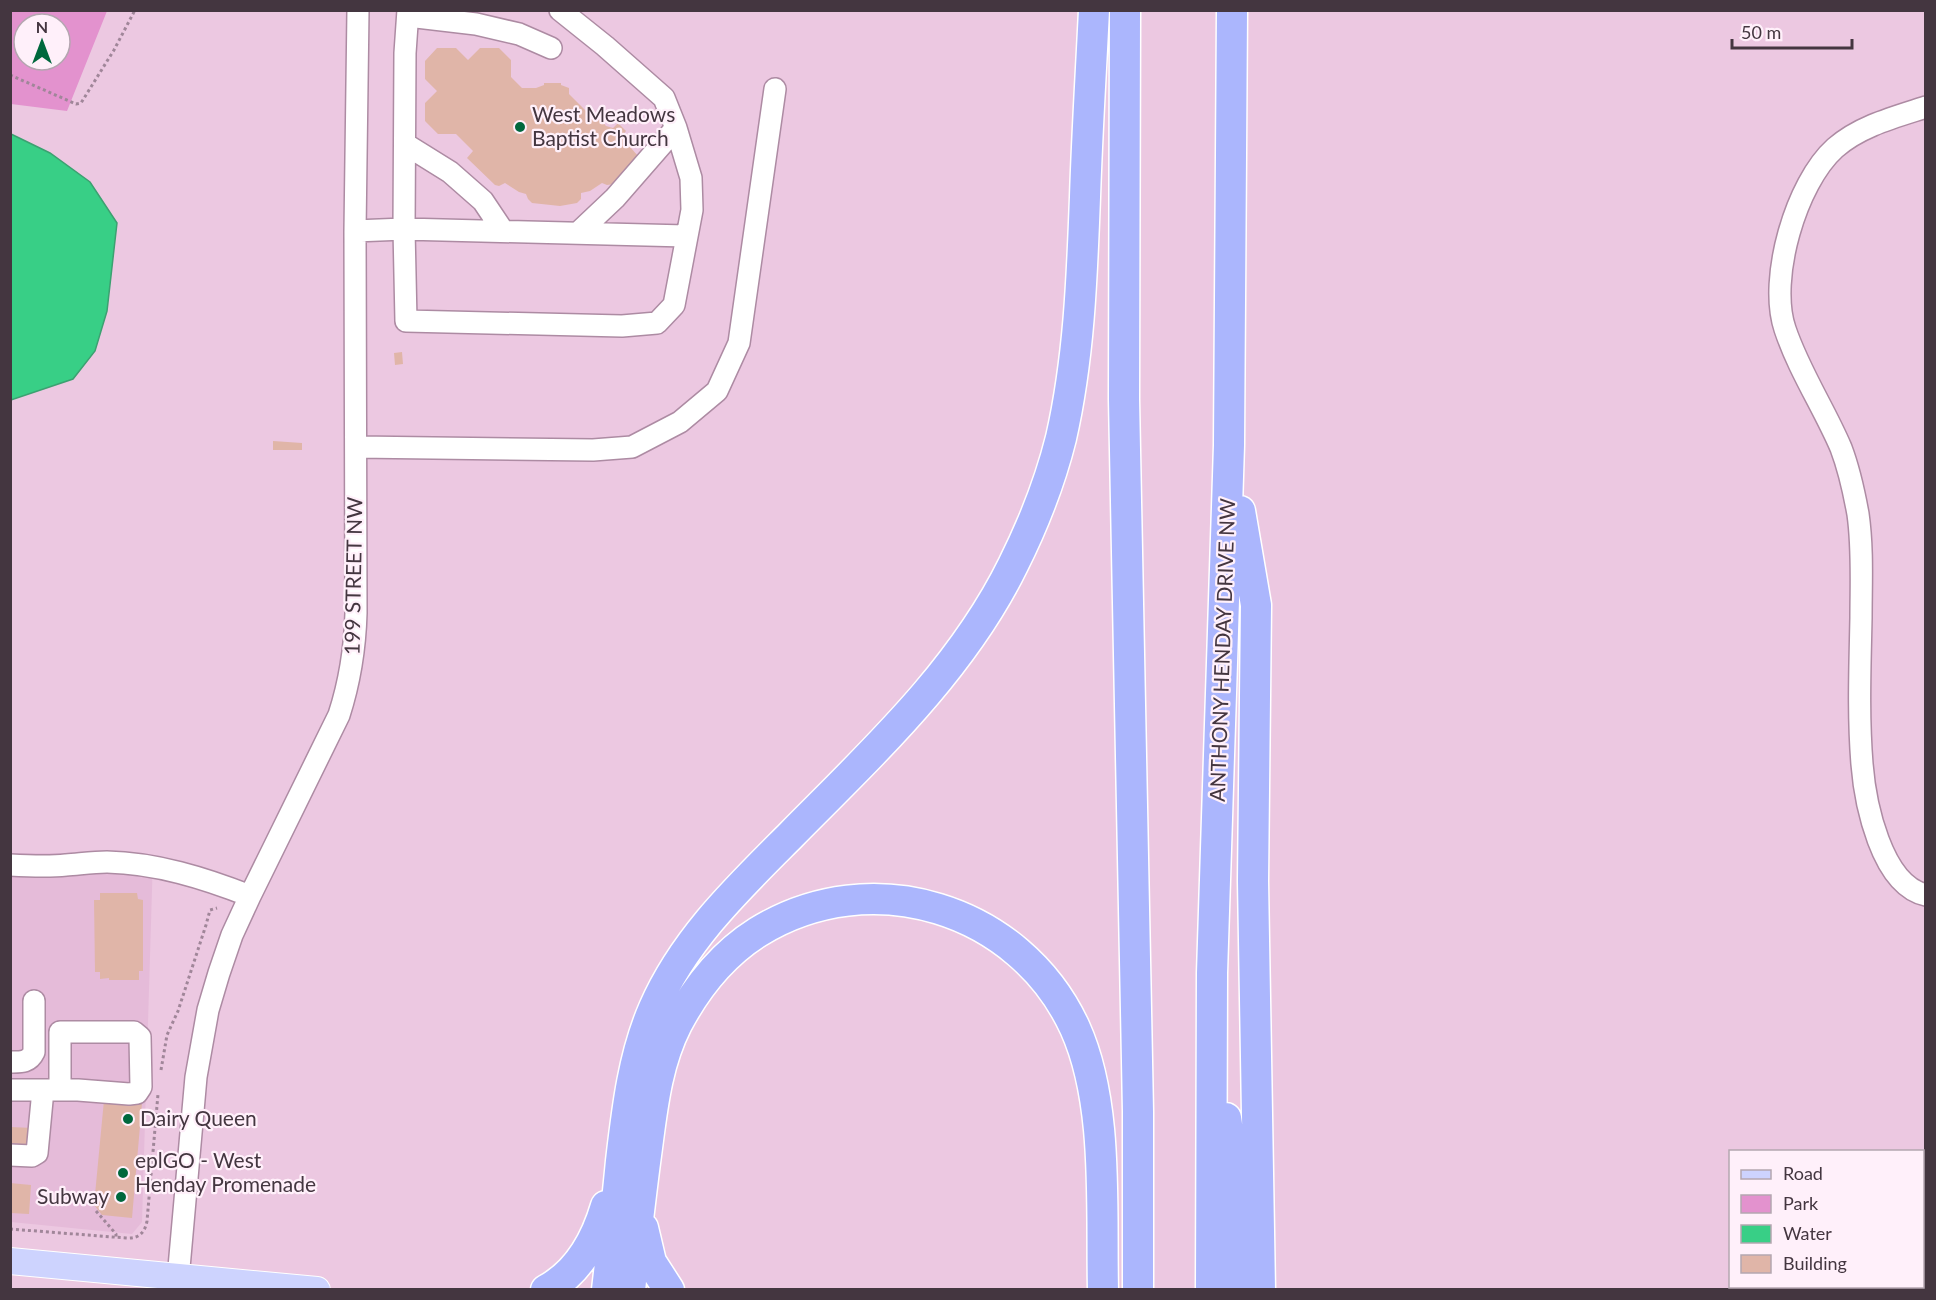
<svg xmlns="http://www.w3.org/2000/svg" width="1936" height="1300" font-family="Lato,sans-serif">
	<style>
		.built { fill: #e5bbd9 }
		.green { fill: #e392ce; fill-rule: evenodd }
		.water { fill: #38cf86; stroke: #3ca171; stroke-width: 1.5 }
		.building { fill: #e0b5a8 }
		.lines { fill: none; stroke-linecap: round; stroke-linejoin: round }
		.minor-casing { stroke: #ad8ba3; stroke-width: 24 }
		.major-casing { stroke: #fff; stroke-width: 28 }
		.highway-casing { stroke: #fff; stroke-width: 33 }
		.path { stroke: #a08699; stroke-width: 3; stroke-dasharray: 3 3; stroke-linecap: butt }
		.minor { stroke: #fff; stroke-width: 21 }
		.major { stroke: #cdd3fe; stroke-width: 26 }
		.highway { stroke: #abb6fd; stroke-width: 30 }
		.poi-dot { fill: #00683d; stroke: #fff0fa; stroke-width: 2 }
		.labels { text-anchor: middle; stroke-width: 4.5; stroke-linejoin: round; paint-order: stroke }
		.poi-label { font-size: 21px; fill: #443640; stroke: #fff0fa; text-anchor: start }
		.street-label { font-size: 21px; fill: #443640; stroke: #fff0fa }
	</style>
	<rect width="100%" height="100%" fill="#ecc8e1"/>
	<path class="built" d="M10 853H118L153 857 142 1222 132 1234 11 1222Z"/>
	<path class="green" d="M11 10 107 11 67 111 11 104ZM24 24H60V60H24Z"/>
	<path class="water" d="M11 134 50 153 90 182 117 223 107 311 95 351 73 379 11 400Z"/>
	<path class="building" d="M437 48H456L468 60 480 48H499L511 60V77L522 88H536L544 85V83H561V85L569 88V94L590 115 600 119 606 126 613 128 618 123 626 131 621 137 639 157 614 184 607 185 602 183 590 191 581 193V199L577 203 560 206 532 203 528 199 526 194 519 192 505 183 499 186 495 185 467 158 473 151 456 134H438L425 121V103L437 91 425 79V61Z
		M402 352 403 364 395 365 394 353Z
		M273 441 302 443V450H273Z
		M100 893H137L138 899 143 900V971H139V980H109V978L100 979V972H95L94 900H100Z
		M104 1100 142 1103 132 1218 102 1215 94 1205Z
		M10 1127 33 1128 32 1145 10 1143Z
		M10 1183 31 1185 29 1214 10 1213Z"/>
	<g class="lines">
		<g class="minor-casing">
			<path id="minor" d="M408 10 405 53 404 229 686 236
				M408 16 476 24 519 34 551 48
				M1926 107C1895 117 1860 126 1835 148 1796 183 1768 279 1785 329 1799 371 1824 408 1841 448 1849 469 1854 492 1858 514 1863 549 1861 584 1861 618 1860 667 1858 715 1862 764 1865 802 1881 885 1926 895
				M405 144 450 172 483 201 503 231
				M355 231 404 229 406 321 622 326 657 323 674 305 692 210 691 178 676 128 664 98 605 46 560 10
				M579 232 615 198 676 128
				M357 447 593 450 632 447 680 422 717 391 739 343 775 89
				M10 865C29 866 48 867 66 865 80 864 93 862 107 862 156 863 204 878 250 896
				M10 1062C20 1062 29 1063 34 1052V1001
				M10 1090H78L129 1094 137 1093 141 1087 140 1037 134 1032H60V1090
				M10 1155 32 1156 37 1153 43 1090
				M177 1290 196 1077 208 1010 219 973 232 935 250 896 339 715C350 681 355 648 356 613L355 231 358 10"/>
		</g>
		<g class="major-casing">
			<path id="major" d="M10 1261 317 1290"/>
		</g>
		<g class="highway-casing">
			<path id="highway" d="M1125 10 1124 399 1138 1112V1290
				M1240 511 1256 605 1253 881 1260 1290
				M1226 1118 1234 1170 1236 1290
				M643 1228 651 1262 669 1290
				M546 1290C578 1273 596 1240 606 1206
				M607 1290C612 1247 617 1204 621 1161 627 1110 633 1056 654 1008 684 939 739 887 791 835 872 753 961 671 1013 565 1033 525 1050 482 1061 438 1079 359 1082 278 1085 197 1087 134 1091 72 1094 10
				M630 1290C635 1245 640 1200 646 1155 652 1111 656 1065 677 1024 696 988 723 954 758 932 871 862 1020 908 1075 1028 1109 1103 1101 1208 1103 1290
				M1211 1290 1212 973 1229 445 1232 10"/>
		</g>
		<path class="path" d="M10 75 76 104 81 103 114 50 135 10
			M161 1070 167 1035 178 1011 206 925 210 910 217 908
			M96 1211 116 1234V1237
			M10 1229 126 1238C138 1239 145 1233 147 1221L158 1094"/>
		<use href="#minor" class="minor"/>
		<use href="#major" class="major"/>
		<use href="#highway" class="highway"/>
	</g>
	<g class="poi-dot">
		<circle cx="520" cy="127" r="6"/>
		<circle cx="128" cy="1119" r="6"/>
		<circle cx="123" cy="1173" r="6"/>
		<circle cx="121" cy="1197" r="6"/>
	</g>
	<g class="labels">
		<g class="poi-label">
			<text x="532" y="122">West Meadows<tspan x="532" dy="24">Baptist Church</tspan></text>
			<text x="140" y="1126">Dairy Queen</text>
			<text x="135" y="1168">eplGO - West<tspan x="135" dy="24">Henday Promenade</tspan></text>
			<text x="109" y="1204" text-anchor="end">Subway</text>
		</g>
		<g class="street-label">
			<text transform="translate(354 576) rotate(-89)" y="7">199 STREET NW</text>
			<text transform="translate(1223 650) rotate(-88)" y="7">ANTHONY HENDAY DRIVE NW</text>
		</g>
	</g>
	<rect width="1936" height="1300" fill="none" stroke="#443640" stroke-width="24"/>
	<rect x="1729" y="1150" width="195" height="138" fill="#fff0fa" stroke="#b4a6b0" stroke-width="1.5"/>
	<rect x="1741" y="1170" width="30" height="9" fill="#cdd3fe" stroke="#b4a6b0" stroke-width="1.5"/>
	<text x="1783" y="1180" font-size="18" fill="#443640">Road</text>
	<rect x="1741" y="1195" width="30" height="18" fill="#e392ce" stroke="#b4a6b0" stroke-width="1.5"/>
	<text x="1783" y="1210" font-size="18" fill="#443640">Park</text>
	<rect x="1741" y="1225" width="30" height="18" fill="#38cf86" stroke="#b4a6b0" stroke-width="1.5"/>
	<text x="1783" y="1240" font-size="18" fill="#443640">Water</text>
	<rect x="1741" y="1255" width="30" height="18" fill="#e0b5a8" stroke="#b4a6b0" stroke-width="1.5"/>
	<text x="1783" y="1270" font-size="18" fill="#443640">Building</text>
	<g transform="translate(42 42)"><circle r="28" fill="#fff0fa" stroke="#b4a6b0" stroke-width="1.5"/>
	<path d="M0-4.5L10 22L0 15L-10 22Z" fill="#00683d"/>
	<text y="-9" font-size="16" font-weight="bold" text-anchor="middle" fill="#443640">N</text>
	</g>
	<path d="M1732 39v9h120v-9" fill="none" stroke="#443640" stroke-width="3"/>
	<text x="1741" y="39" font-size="18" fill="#443640" stroke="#fff0fa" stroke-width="4.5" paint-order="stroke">50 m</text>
</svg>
